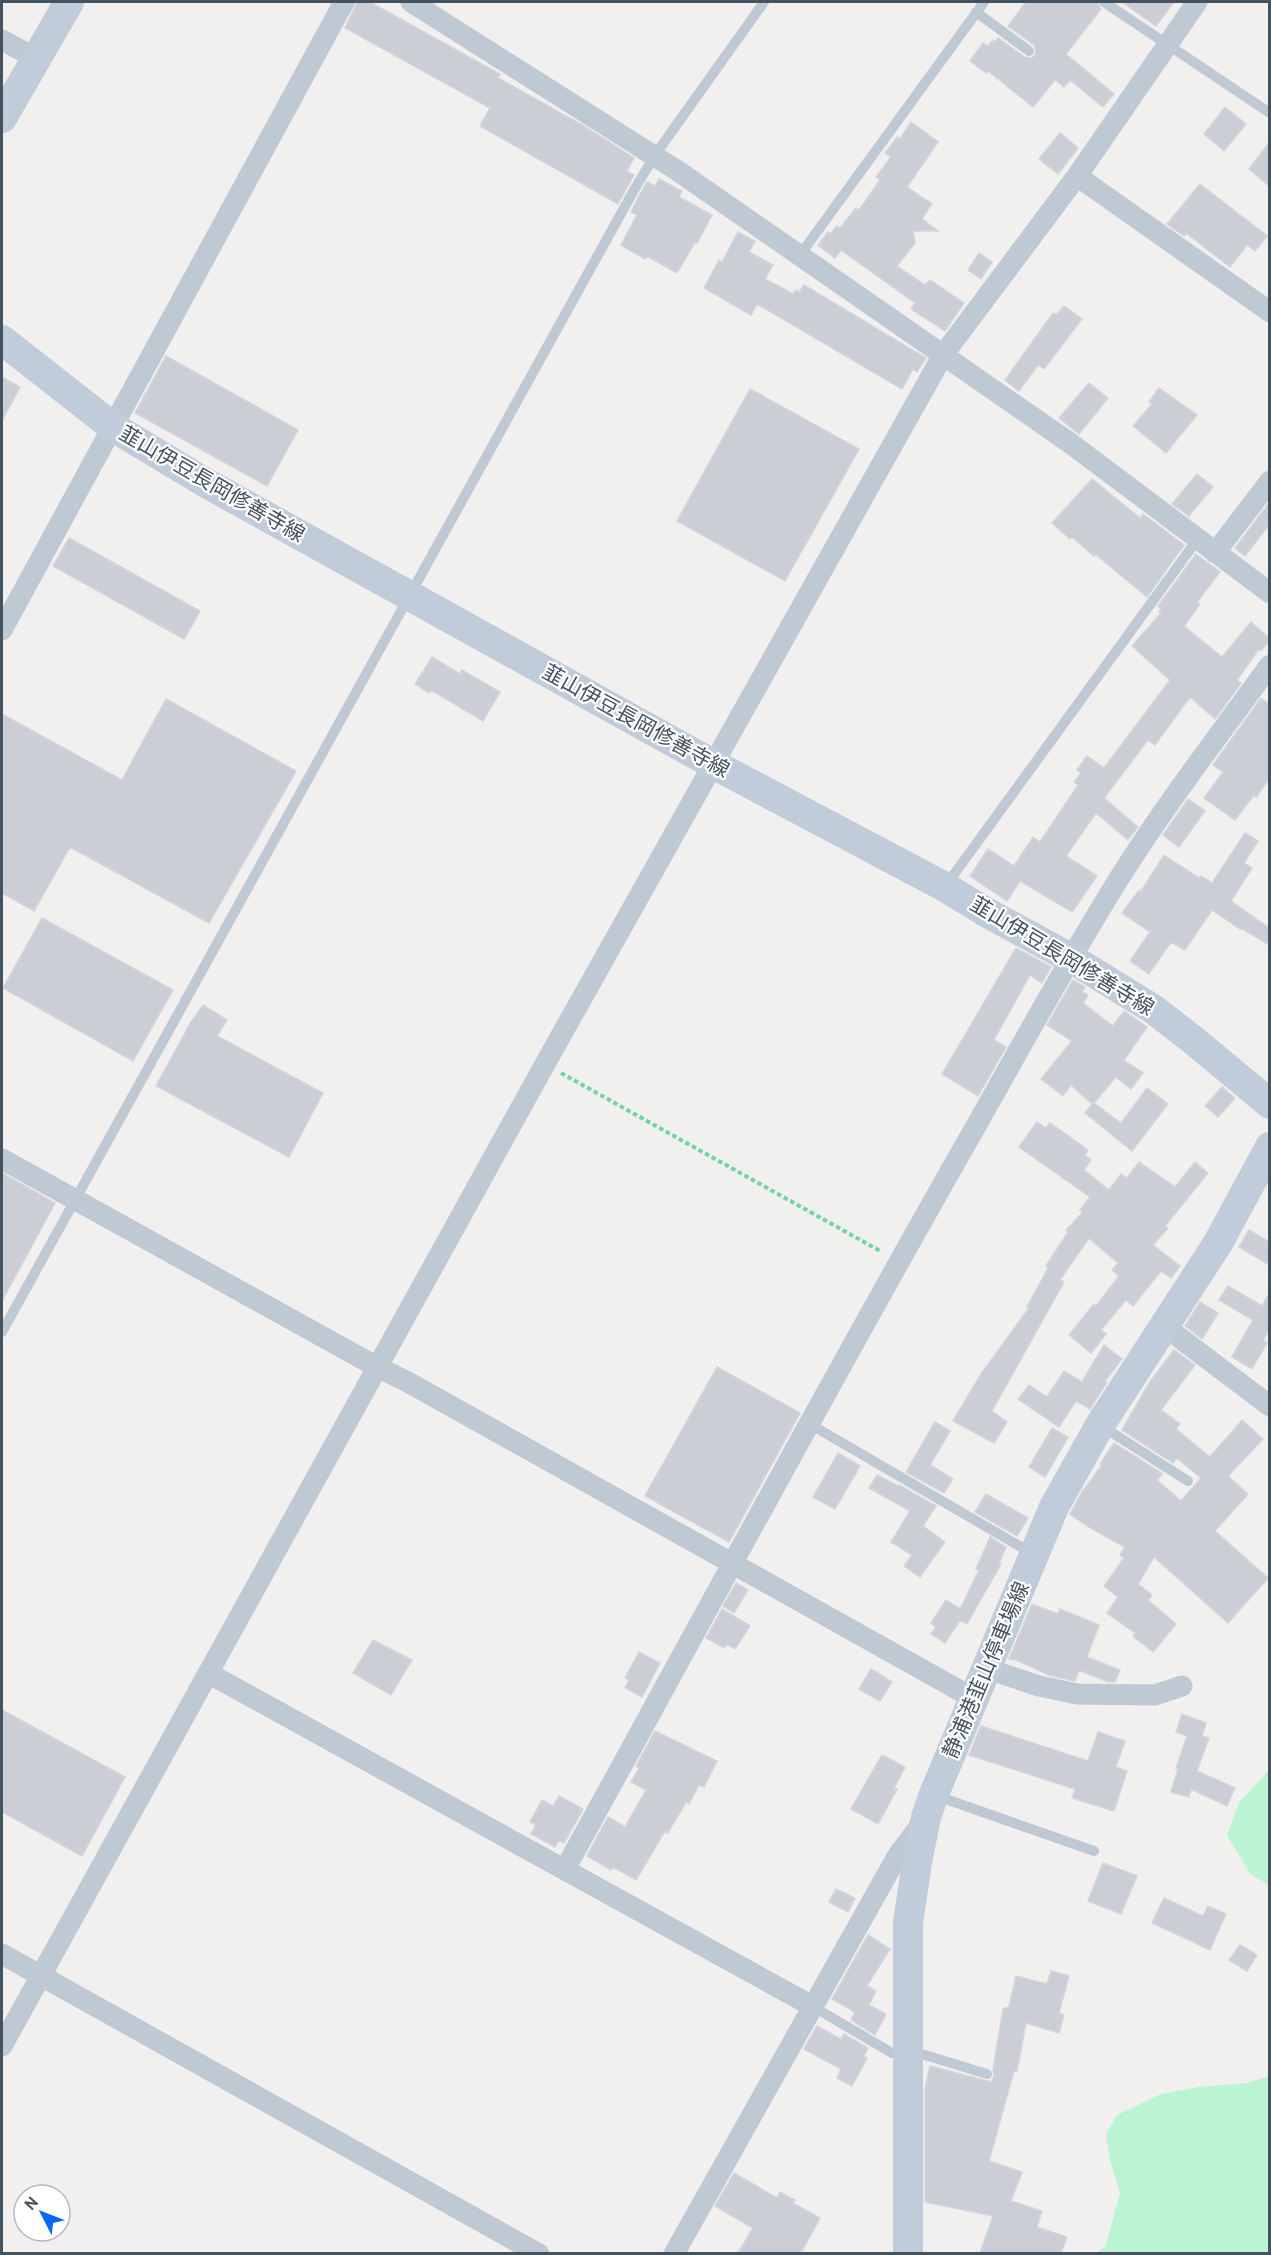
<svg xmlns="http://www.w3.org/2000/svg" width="1271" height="2255" font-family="Overpass,'Noto Sans JP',sans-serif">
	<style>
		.green { fill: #baf4d2 }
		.building { fill: #cbced5; stroke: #d3d5dc; stroke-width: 1.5 }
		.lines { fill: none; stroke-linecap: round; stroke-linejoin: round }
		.path { stroke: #6ed6a6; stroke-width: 4; stroke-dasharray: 4.5 3; stroke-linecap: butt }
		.service { stroke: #bfc9d3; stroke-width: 10 }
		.minor { stroke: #bfc9d3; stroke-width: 21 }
		.secondary { stroke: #c0ccda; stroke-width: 30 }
		.labels { text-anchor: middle; stroke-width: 4.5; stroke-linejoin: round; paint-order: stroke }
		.street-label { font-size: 21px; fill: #45525f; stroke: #fff }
	</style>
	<rect width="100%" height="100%" fill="#f2efef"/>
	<path class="green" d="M1269 1770V1885L1250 1874 1227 1835 1239 1803Z
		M1269 2076V2253H1097L1106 2245 1120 2193 1109 2157 1106 2134 1117 2115 1161 2094 1199 2087 1247 2083Z"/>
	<path class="building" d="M357 2H370L500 74 498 78 584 126 634 158 627 171 634 175 618 204 480 126 490 108 345 28Z
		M1026 2H1097L1101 9 1066 54 1114 94 1103 107 1070 80 1064 87 1055 80 1033 107 988 71 986 73 970 61 983 43 988 46 993 40 995 42 998 38 1025 57 1031 58 1035 56 1036 51 1034 45 1008 26Z
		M1122 2H1174L1156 26Z
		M1225 107 1246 124 1224 151 1204 134Z
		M911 122 938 142 907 187 932 204 922 219 938 231H913L915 243 897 266 925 285 930 280 964 303 945 331 911 309 915 303 841 250 835 258 818 245 828 232 830 234 837 226 840 228 856 208 859 210 880 180 876 177 891 157 885 153 897 137 900 139Z
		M1060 133 1078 148 1058 174 1039 159Z
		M1269 143V186L1249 169Z
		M659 179 682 191 679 197 712 215 697 243 695 242 677 273 647 256 645 259 621 245 637 215 631 212 640 194 647 182 655 186Z
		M1200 184 1267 236 1255 251 1247 245 1230 267 1186 233 1184 236 1167 224Z
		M738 232 755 241 749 252 773 265 765 279 793 294 796 290 799 292 804 285 904 345 926 358 917 372 913 369 902 389 757 304 751 315 704 288 719 260 722 262Z
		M979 253 992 262 981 279 968 270Z
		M1064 306 1082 319 1044 369 1038 365 1019 391 1005 380 1053 313 1057 314Z
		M166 356 298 430 267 486 135 413Z
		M2 377 20 387 2 421Z
		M1089 383 1108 398 1079 434 1059 418Z
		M1159 388 1197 415 1166 453 1133 426 1152 404 1149 402Z
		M750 389 859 449 785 581 677 521Z
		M1197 474 1213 487 1189 516 1172 504Z
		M1092 479 1140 518 1143 514 1184 545 1147 597 1095 554 1094 556 1072 537 1070 539 1052 523Z
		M1269 503V525L1245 556 1235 548Z
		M69 538 200 611 184 639 53 566Z
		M1196 554 1220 572 1197 602 1200 604 1184 626 1222 657 1251 622 1269 638V641L1261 651 1259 649 1237 680 1241 683 1215 719 1190 697 1155 745 1148 740 1104 798 1138 827 1128 840 1096 813 1066 856 1097 876 1072 912 1020 881 1007 901 970 876 988 849 1014 866 1033 837 1040 842 1078 785 1074 782 1081 773 1077 770 1087 756 1104 768 1170 680 1132 646 1161 613 1159 612 1161 609 1158 606Z
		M432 657 460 674 462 670 500 692 483 721 431 690 429 693 415 684Z
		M1261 698 1269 704V779L1256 797 1254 795 1235 820 1204 798 1223 772 1213 765Z
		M166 699 296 771 209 923 70 847 34 911 2 893V714L122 780Z
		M1188 799 1205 811 1179 847 1163 835Z
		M1245 833 1258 841 1244 863 1252 868 1231 901 1269 928V945L1241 928 1240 929 1212 910 1185 950 1171 942 1149 974 1130 961 1150 932 1122 913 1139 890 1141 891 1164 855 1199 878 1201 876 1212 883Z
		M42 918 173 990 133 1061 3 988Z
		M1016 948 1051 967 1042 983 1030 975 994 1040 1006 1047 978 1096 942 1074Z
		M1073 980 1085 987 1082 992 1088 995 1083 1003 1113 1026 1124 1011 1147 1027 1124 1060 1143 1073 1131 1089 1116 1077 1094 1103 1121 1123 1147 1088 1168 1104 1132 1151 1085 1113 1092 1104 1071 1085 1063 1096 1041 1079 1072 1041 1047 1025Z
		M203 1005 227 1020 217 1036 323 1093 289 1157 156 1086 191 1022Z
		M1222 1087 1235 1098 1218 1117 1205 1106Z
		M1037 1122 1046 1128 1050 1123 1088 1150 1085 1155 1091 1160 1084 1170 1109 1190 1121 1174 1127 1178 1139 1162 1175 1187 1195 1162 1208 1173 1165 1226 1168 1228 1153 1245 1180 1266 1171 1278 1161 1271 1133 1306 1126 1300 1101 1330 1106 1334 1091 1353 1069 1335 1094 1304 1096 1306 1119 1276 1112 1270 1118 1263 1089 1238 1060 1280 1064 1282 992 1411 1007 1422 994 1443 953 1421 981 1374 1029 1308 1027 1307 1048 1268 1046 1266 1068 1232 1066 1230 1083 1212 1080 1210 1090 1197 1019 1147Z
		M2 1173 55 1203 2 1301Z
		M1249 1230 1269 1242V1265L1239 1247Z
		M1228 1286 1262 1306 1269 1294V1330L1263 1340 1267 1343 1252 1369 1232 1357 1253 1320 1219 1300Z
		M1200 1302 1218 1313 1202 1339 1185 1326Z
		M1104 1345 1122 1359 1105 1381 1107 1382 1090 1409 1076 1401 1059 1427 1018 1399 1029 1385 1047 1397 1064 1371 1082 1382Z
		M1174 1350 1195 1365 1161 1410 1180 1424 1176 1429 1210 1457 1242 1420 1263 1439 1228 1476 1248 1494 1215 1531 1268 1578 1228 1623 1154 1557 1138 1584 1152 1595 1148 1600 1176 1624 1153 1652 1133 1636 1135 1633 1107 1613 1118 1597 1104 1586 1124 1558 1120 1555 1125 1547 1087 1526 1070 1514 1082 1492 1102 1465 1100 1464 1114 1443 1163 1474 1157 1480 1181 1501 1201 1478 1177 1458 1173 1463 1122 1430 1149 1383Z
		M717 1367 800 1413 729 1542 645 1496Z
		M935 1422 950 1431 930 1465 953 1479 944 1493 906 1472Z
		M1052 1428 1068 1437 1045 1477 1029 1467Z
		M838 1453 860 1466 835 1509 813 1497Z
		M877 1475 898 1486 899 1485 936 1506 923 1526 945 1542 920 1577 904 1566 912 1555 891 1542 910 1511 869 1488Z
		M986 1494 1028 1518 1017 1536 975 1512Z
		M990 1537 1006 1547 999 1564H1001L967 1624 960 1620 945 1643 931 1634 936 1627 931 1623 946 1600 960 1609 979 1570 976 1569Z
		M736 1583 748 1590 734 1613 723 1606Z
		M1032 1604 1058 1614 1060 1609 1099 1625 1087 1657 1120 1670 1115 1682H1108L1079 1670 1075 1681 1049 1675 1016 1660 1009 1659Z
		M722 1609 750 1626 735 1649 727 1644 724 1648 706 1638Z
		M373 1640 412 1660 391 1695 353 1673Z
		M639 1652 660 1663 642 1697 625 1688 629 1680 625 1678Z
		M871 1669 892 1682 880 1701 859 1689Z
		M2 1710 125 1777 82 1856 2 1812Z
		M1182 1714 1206 1723 1202 1736 1209 1738 1197 1771 1235 1788 1227 1806 1191 1789 1189 1797 1171 1792 1178 1769 1176 1768 1187 1736 1176 1732Z
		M981 1726 1088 1761 1098 1732 1125 1741 1116 1767 1127 1771 1114 1811 1072 1798 1075 1789 969 1755Z
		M655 1731 717 1761 704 1787 699 1785 689 1804 686 1802 668 1833 665 1831 636 1880 613 1867 611 1870 587 1856 608 1817 625 1827 646 1790 631 1782 639 1768 636 1766Z
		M882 1755 905 1767 894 1788 897 1789 878 1824 851 1809Z
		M559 1796 583 1809 564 1843 559 1840 555 1847 531 1834 536 1825 530 1822 542 1800 553 1806Z
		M1103 1863 1137 1876 1121 1914 1088 1901Z
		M836 1889 855 1898 848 1912 829 1902Z
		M1164 1898 1203 1916 1208 1906 1226 1914 1210 1950 1152 1923Z
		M868 1935 890 1949 867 1986 876 1991 869 2005 886 2014 875 2035 851 2020 855 2012 832 1999Z
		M1240 1945 1257 1955 1247 1971 1229 1960Z
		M1051 1971 1069 1976 1059 2013 1064 2015 1059 2033 1026 2023 1017 2071H1014L989 2161 1022 2172 1011 2201 1042 2211 1037 2227 1067 2237 1061 2253H980L993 2216 925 2202V2089L930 2066 991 2082 994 2076 993 2070 1003 2009 1009 2007 1016 1976 1047 1984Z
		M817 2026 841 2039 844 2034 868 2048 864 2056 867 2058 852 2086 837 2078 841 2069 804 2049Z
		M734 2173 777 2198 780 2192 795 2200 793 2203 820 2218 801 2253H738L753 2228 715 2206Z"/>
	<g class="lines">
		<path class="path" d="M561 1073 882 1252"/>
		<path class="service" d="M1104 2 1270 113
			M976 12 1029 51
			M800 255 984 2
			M947 884 1197 540
			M2 1332 634 190 655 155 764 2
			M808 1423 1033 1554
			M1103 1427 1188 1481
			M937 1796 1094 1851
			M812 2006 892 2053 925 2055 987 2074"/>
		<path class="minor" d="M411 2 678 171 1070 443 1270 593
			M2 40 35 58
			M1077 176 1270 312
			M1215 553 1270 481
			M2 630 344 2
			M2 1159 377 1367 406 1381 973 1698
			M1164 1326 1270 1406
			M985 1668 1039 1686 1077 1694 1155 1695 1182 1686
			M208 1673 812 2006
			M565 1869C702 1621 835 1372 976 1126 1023 1043 1069 958 1120 877 1166 804 1219 735 1270 665
			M2 1954 539 2254
			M2 2046 545 1064 943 355 1077 176 1197 2
			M674 2254 898 1855 922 1823"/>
		<path class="secondary" d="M2 118 69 2
			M2 340 113 427 206 483 713 764 945 887 984 911 1072 959 1153 1009 1193 1040 1270 1104
			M908 2254V1923L917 1862 926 1817 934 1794 1054 1507 1100 1425 1218 1243 1270 1147"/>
	</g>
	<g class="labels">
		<g class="street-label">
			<text transform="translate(212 484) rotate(30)" y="7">韮山伊豆長岡修善寺線</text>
			<text transform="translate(636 721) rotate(29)" y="7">韮山伊豆長岡修善寺線</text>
			<text transform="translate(1062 956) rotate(31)" y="7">韮山伊豆長岡修善寺線</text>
			<text transform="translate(986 1670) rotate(-67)" y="7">静浦港韮山停車場線</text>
		</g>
	</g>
	<rect width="1271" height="2255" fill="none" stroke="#45525f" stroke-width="6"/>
	<g transform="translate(42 2213) rotate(312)"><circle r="28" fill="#ffffff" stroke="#b5babf" stroke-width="1.5"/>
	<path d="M0-4.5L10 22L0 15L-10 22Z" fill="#0667f6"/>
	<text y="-9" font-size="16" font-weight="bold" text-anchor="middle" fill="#45525f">N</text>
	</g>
</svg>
